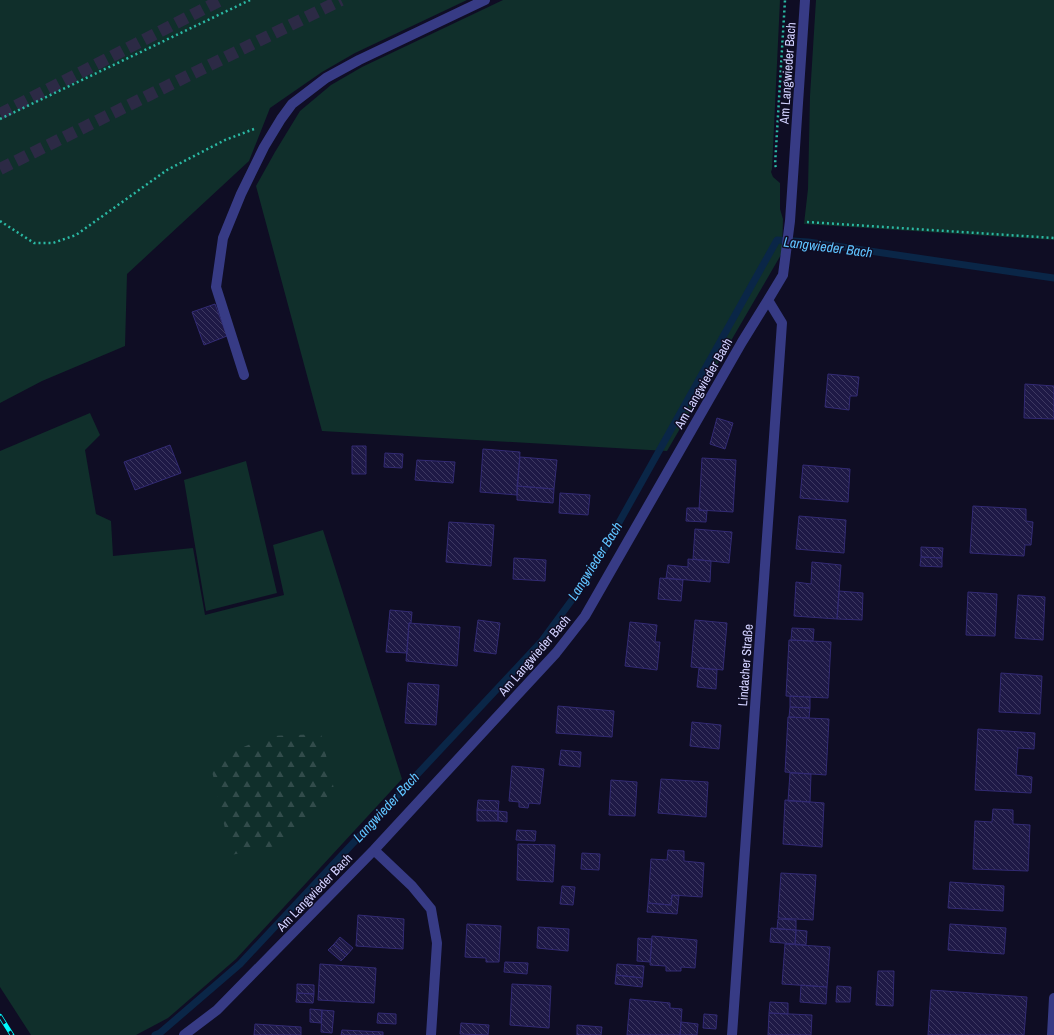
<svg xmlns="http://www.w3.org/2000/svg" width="1054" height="1035" font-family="'Archivo Narrow',sans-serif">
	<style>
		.green { fill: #102f2b }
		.forest { fill: url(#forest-firs) }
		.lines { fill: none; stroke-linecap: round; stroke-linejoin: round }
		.stream { stroke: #0a2647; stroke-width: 7 }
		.building { fill: url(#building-back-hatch); stroke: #322a73 }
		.highway-tunnel { stroke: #2c2a45; stroke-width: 12; stroke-dasharray: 12 6; stroke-linecap: butt }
		.path { stroke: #2bb9a4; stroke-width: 2.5; stroke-dasharray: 2 3; stroke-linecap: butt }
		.minor { stroke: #373b85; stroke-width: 10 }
		.rail-casing { stroke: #00f9fc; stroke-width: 4.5 }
		.rail { stroke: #0f0d24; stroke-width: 3; stroke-dasharray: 9; stroke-linecap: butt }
		.labels { text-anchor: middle; stroke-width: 3; stroke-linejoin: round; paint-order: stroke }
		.street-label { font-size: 13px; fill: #d2d1ff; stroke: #0f0d24 }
		.water-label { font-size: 14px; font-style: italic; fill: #5fc3ff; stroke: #0f0d24 }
	</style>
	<defs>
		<pattern id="forest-firs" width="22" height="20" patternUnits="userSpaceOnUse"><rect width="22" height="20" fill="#102f2b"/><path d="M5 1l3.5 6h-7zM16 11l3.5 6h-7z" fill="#324c4b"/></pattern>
		<pattern id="building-back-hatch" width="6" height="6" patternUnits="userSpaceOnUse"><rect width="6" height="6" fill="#1e1946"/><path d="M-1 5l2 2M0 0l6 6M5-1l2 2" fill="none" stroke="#3e3962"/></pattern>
	</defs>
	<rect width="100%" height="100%" fill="#0f0d24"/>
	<path class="green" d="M0 0H467L355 53 322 72 270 108 249 161 127 274 125 346 42 381 0 403Z
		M503 0H780L772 169 771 172 773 177 780 183V209L783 219 782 253 667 451 322 431 256 186 275 152 300 111 331 85 362 67Z
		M816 0H1054V240L804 224 808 189 810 96Z
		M90 413 100 435 85 450 96 514 111 521 113 556 193 548 205 615 284 595 273 545 323 530 402 779 236 959 168 1018 136 1035H31L0 987V451Z
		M246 461 277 593 206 611 184 480Z"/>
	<path class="forest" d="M321 734 334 789 285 844 231 855 212 771 222 756 270 736Z"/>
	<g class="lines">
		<path class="stream" d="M155 1035 160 1033 240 964 541 642 588 578 777 240 808 242 1054 278"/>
	</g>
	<path class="building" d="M215 304 227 336 204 345 192 312Z
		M828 374 859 377 857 396H850L849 410 825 407Z
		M1025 384 1054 386V419L1024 418Z
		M717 418 733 423 725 449 710 444Z
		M170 445 181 473 135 490 124 462Z
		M352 446H366V474H352Z
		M483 449 520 452 517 495 480 492Z
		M385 453 403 454 402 468 384 467Z
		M520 457 557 460 554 489 517 486Z
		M702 458 736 460 733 512 699 510Z
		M417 460 455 462 453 483 415 480Z
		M803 465 850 469 848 502 800 498Z
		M517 486 554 489 553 503 517 500Z
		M560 493 590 495 588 515 559 513Z
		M973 506 1026 509V521L1033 522 1031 545H1025L1024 556 970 553Z
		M687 508H699V510L707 511 706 522 686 521Z
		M799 516 846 520 844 553 796 549Z
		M449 522 494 525 491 566 446 562Z
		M695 529 732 532 729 563 693 559Z
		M921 547 943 548 942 558 921 557Z
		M921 557 942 558V567L920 566Z
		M514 558 546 560 545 581 513 579Z
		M688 559 711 561 710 582 666 578 668 565 688 567Z
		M812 562 841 565 837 619 794 616 796 582 811 584Z
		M660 578 683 580 681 601 658 599Z
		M839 591 863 593 862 620 837 619Z
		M968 592 997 594 995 636 966 635Z
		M1018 595 1045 597 1043 640 1015 638Z
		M390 610 412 612 411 623H409L407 653 386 652Z
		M478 620 500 623 496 654 474 651Z
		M695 620 727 623 723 670 691 667Z
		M630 622 657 625 655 642H660L657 670 625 666Z
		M409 623 460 627 457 666 406 661Z
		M792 628 814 629 813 641 791 640Z
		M789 640 831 642 828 698 786 696Z
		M699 668 717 670 716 689 697 687Z
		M1001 673 1042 676 1040 714 999 712Z
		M408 683 439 685 436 725 405 723Z
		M790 696 810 697V708L790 707Z
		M558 706 614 711 612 737 556 733Z
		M790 707 810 708 809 718 789 717Z
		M788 717 829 719 826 775 785 772Z
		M692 722 721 725 719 749 690 746Z
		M978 729 1035 733 1034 749 1018 748 1016 775 1032 777 1031 793 975 790Z
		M561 750 581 752 580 767 559 765Z
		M512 766 544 769 540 804 529 803 528 808 519 807V802L509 801Z
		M790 773 811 774 810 802 788 801Z
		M661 779 708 782 706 817 658 813Z
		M611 780 637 782 635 816 609 815Z
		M478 800 499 801 498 811 477 810Z
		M785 800 824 803 822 847 783 844Z
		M993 809 1013 810V824L1030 825 1028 871 973 869 975 821 992 822Z
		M477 810 498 811V821H477Z
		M498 811 507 812V822L498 821Z
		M517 830 536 831 535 841 516 840Z
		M518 844 555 845 553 882 517 880Z
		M668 850 684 851V861L704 863 702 897 672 895 671 905 648 903 651 859 667 860Z
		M582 853 600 854 599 870 581 869Z
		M781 873 816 875 813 920 778 918Z
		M950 882 1004 886 1003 911 948 908Z
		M562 886 575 887 573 905 560 904Z
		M672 895 679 896 677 914 647 912 648 903 671 905Z
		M358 915 404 919 403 949 356 946Z
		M778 919 796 920V930L777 929Z
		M467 924 501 926 499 962H486V958L465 957Z
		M950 924 1006 928 1004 954 948 950Z
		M538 927 569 929 568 951 537 948Z
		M771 928 796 930 795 944 770 942Z
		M796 930 807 931 806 945 795 944Z
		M652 936 697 940 695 968 681 967V971H666V966L650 965Z
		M340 937 353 948 347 955 334 944Z
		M638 938 652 939 650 962 637 961Z
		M334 944 347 955 341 961 328 950Z
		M785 944 830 947 827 987 782 984Z
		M505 962 528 963 527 974 504 972Z
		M320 964 376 968 374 1003 318 1000Z
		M617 964 644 966 643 978 616 975Z
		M878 971H894L893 1006 876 1005Z
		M616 975 643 978 642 987 615 984Z
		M297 984 314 985V994L297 993Z
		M512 984 551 986 549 1028 510 1025Z
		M801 985 827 987 826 1004 800 1002Z
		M837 986 851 987 850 1002H836Z
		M931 990 1027 997 1024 1035H928Z
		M297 993 314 994 313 1003 296 1002Z
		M630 999 670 1003V1008L682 1009 680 1035H627Z
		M770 1002 788 1003V1014L769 1013Z
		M310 1009 322 1010 321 1023 310 1022Z
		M322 1010 334 1011 332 1033 321 1032Z
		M378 1013 396 1014V1024L377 1023Z
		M769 1013 812 1015 811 1035H768Z
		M704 1014 717 1015 716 1029 703 1028Z
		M681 1022 698 1024 697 1035H680Z
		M461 1023 489 1025 488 1035 460 1034Z
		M255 1024 301 1027V1035H254Z
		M577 1025 602 1027 601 1035H577Z
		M342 1030 383 1032V1035H341Z"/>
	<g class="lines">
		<path class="highway-tunnel" d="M0 114 221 0
			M0 169 341 0"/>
		<path class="path" d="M0 119 250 0
			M776 167 775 165 785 0
			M0 221 34 243H53L76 235 167 170 225 140 254 129
			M807 222 1054 238"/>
		<path class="minor" d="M244 375 216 287 223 238 241 194 264 147 281 119 292 104 326 78 359 60 485 0
			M374 850 412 886 431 909 437 943 431 1035
			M184 1035 217 1010 374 850 556 653 585 616 742 342 768 300 783 275 790 221 805 0
			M732 1035 782 323 768 300
			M1052 1035 1054 998"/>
		<g class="rail-casing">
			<path id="rail" d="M0 1016 12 1035"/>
		</g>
		<use href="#rail" class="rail"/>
	</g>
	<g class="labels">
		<g class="street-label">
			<text transform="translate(787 73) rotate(-86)" y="5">Am Langwieder Bach</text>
			<text transform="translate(703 383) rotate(-60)" y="5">Am Langwieder Bach</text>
			<text transform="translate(534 655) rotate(-49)" y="5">Am Langwieder Bach</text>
			<text transform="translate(745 665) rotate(-86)" y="5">Lindacher Straße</text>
			<text transform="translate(314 892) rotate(-46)" y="5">Am Langwieder Bach</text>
		</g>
		<g class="water-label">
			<text transform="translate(828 247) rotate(7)" y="5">Langwieder Bach</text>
			<text transform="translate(595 561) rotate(-58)" y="5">Langwieder Bach</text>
			<text transform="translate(386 807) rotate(-47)" y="5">Langwieder Bach</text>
		</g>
	</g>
</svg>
